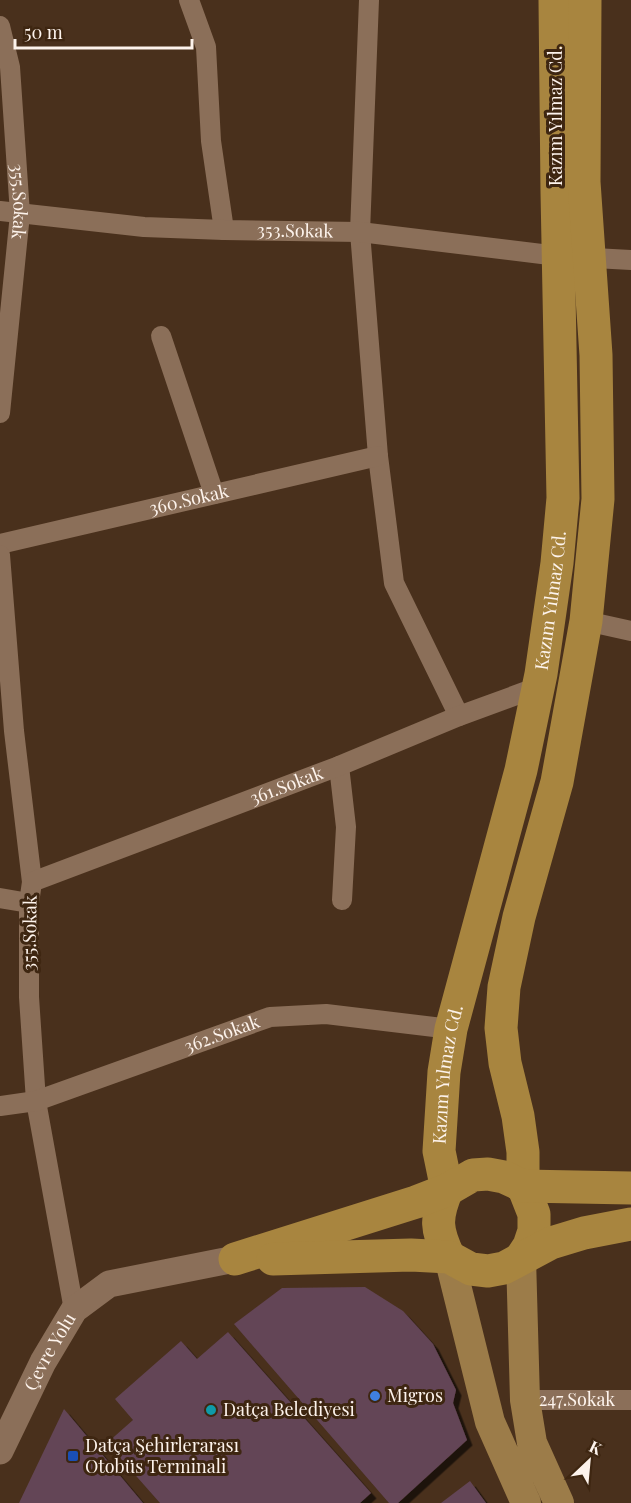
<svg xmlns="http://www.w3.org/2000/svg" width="631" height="1503" font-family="'Playfair Display',serif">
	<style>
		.building { fill: #634556; filter: url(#shadow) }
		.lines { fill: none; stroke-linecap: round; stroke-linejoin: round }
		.street { stroke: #8b6f59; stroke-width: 20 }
		.secondary { stroke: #8b6f59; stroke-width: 27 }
		.primary { stroke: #9c7c49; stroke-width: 30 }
		.highway { stroke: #a8853f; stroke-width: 33 }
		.shop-dot { fill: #3f7fe0; stroke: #3e2611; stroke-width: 2 }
		.culture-dot { fill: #0f9aa8; stroke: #3e2611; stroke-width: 2 }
		.transit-dot { fill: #1a4fb4; stroke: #3e2611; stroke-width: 2 }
		.labels { text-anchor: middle; stroke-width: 6; stroke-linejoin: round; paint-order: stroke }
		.street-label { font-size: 18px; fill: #fdf3ec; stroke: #3e2611 }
		.poi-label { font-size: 18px; fill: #fdf3ec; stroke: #3e2611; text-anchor: start }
	</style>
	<defs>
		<filter id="shadow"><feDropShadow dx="5.5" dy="5.5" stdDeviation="0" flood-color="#0009"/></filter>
	</defs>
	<rect width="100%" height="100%" fill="#49301c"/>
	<path class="building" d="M365 1287 403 1311 433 1344 456 1390 453 1403 467 1440 398 1503H389L234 1324 282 1288Z
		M228 1332 371 1493 360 1503H160L107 1443 133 1420 115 1399 181 1341 197 1359Z
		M64 1409 143 1503H19Z
		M470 1481 486 1503H441Z"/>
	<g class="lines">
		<g class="street">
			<path d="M189 0 206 47 211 141 224 230"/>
			<path d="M369 0 360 232 378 456 394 583 459 716"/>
			<path id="s1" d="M0 26 10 67 20 214 0 413"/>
			<path id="s2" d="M0 211 144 227 224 230 360 232 558 256 631 260"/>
			<path d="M161 336 214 494"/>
			<path id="s3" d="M0 544 378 456"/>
			<path d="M0 555 14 731 32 882 29 903V997L36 1101 74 1310"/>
			<path d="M586 621 631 631"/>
			<path d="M339 766 346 827 342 900"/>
			<path id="s4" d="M32 882 339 766 459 716 538 687"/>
			<path d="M0 898 29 903"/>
			<path id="s5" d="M0 1106 36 1101 270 1017 326 1014 451 1029"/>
			<path id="s6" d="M525 1400H631"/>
		</g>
		<path class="secondary" id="s7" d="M0 1451 43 1362 74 1310 109 1284 235 1259"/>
		<path class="primary" d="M449 1257 490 1422 526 1503
			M521 1258 525 1400 532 1443 559 1503"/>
		<g class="highway">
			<path id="s8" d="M447 1190 439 1151 444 1072 451 1029 521 770 541 674 557 563 563 498 557 192 555 0"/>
			<path d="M447 1190C435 1218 436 1230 449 1257"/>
			<path d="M521 1258 529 1246 534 1231V1214L523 1186V1152L518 1116 505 1063 501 1028 504 987 519 917 557 782 586 621 598 499 596 355 584 182 585 0"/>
			<path d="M235 1259 416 1202 447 1190 473 1175 488 1174 504 1177 523 1186 631 1188"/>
			<path d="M273 1259 411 1255 449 1257 471 1269 488 1271 504 1268 551 1243 584 1233 631 1224"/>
		</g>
	</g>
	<circle class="shop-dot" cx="375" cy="1396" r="6"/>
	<circle class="culture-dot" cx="211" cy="1410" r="6"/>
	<rect class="transit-dot" x="67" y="1450" width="12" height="12" rx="3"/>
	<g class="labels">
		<g class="street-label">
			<text transform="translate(556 116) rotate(-90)" y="6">Kazım Yılmaz Cd.</text>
			<text dy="6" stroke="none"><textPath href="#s1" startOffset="177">355.Sokak</textPath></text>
			<text dy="6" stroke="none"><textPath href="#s2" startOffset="296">353.Sokak</textPath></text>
			<text dy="6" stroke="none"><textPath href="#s3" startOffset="194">360.Sokak</textPath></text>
			<text dy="6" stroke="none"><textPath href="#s8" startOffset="603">Kazım Yılmaz Cd.</textPath></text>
			<text dy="6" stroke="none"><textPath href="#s4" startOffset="272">361.Sokak</textPath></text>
			<text transform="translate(30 933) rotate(-89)" y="6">355.Sokak</text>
			<text dy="6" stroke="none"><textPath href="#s5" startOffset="234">362.Sokak</textPath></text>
			<text dy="6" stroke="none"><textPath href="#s8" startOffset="117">Kazım Yılmaz Cd.</textPath></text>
			<text dy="6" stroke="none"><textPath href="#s7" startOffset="111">Çevre Yolu</textPath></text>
			<text dy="6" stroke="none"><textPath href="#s6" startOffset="52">247.Sokak</textPath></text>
		</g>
		<g class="poi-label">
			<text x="387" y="1402">Migros</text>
			<text x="223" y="1416">Datça Belediyesi</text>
			<text x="85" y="1452">Datça Şehirlerarası<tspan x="85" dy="21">Otobüs Terminali</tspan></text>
		</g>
	</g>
	<g transform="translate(589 1461) rotate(26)" stroke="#3e2611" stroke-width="4.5" paint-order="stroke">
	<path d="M0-4.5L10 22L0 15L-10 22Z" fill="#fdf3ec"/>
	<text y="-9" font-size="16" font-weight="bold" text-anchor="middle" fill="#fdf3ec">K</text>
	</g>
	<path d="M15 39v9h177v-9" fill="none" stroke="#fdf3ec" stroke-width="3"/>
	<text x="24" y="39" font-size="18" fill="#fdf3ec" stroke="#3e2611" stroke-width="4.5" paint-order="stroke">50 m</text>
</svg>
